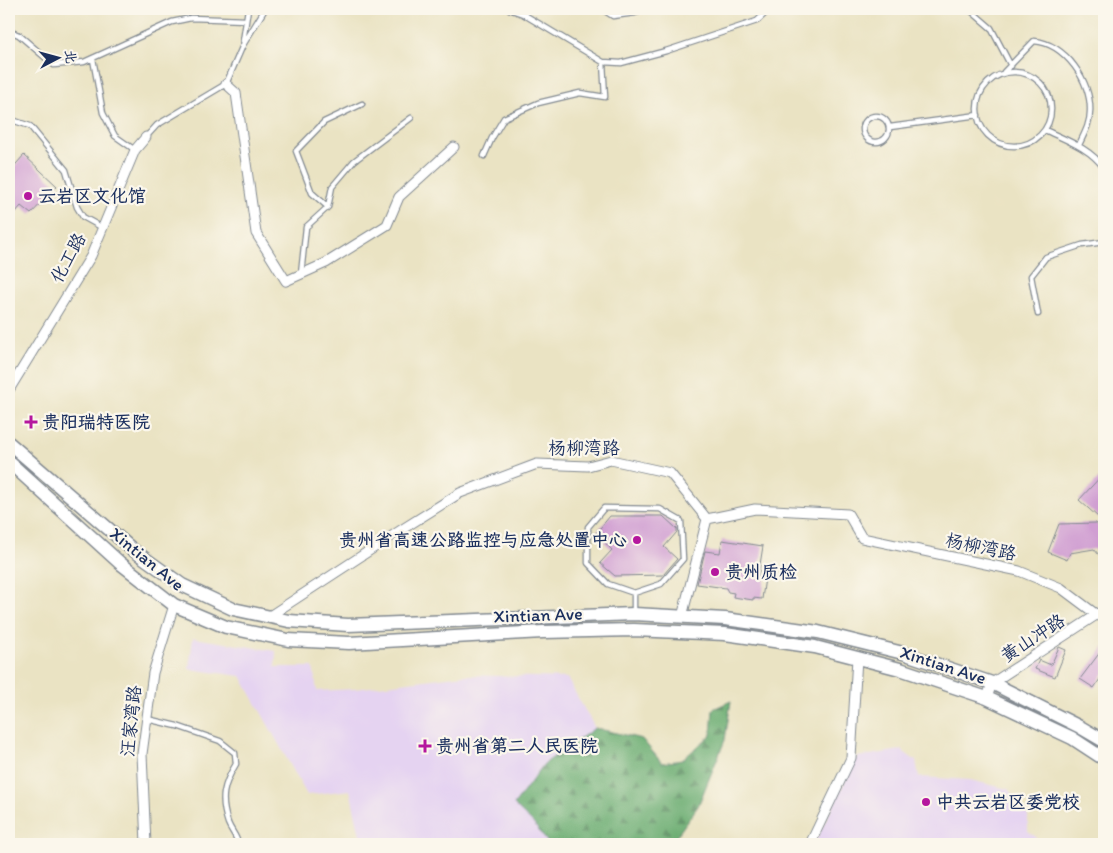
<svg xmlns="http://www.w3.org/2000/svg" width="1113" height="853" font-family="Itim,'LXGW WenKai TC',sans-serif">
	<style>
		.built { fill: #e5d3f1 }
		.forest { fill: url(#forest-firs); stroke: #426e66 }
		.building { fill: #d09ed2 }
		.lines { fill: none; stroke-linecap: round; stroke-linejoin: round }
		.service-casing { stroke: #828990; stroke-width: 7 }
		.minor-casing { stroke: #828990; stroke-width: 11 }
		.primary-casing { stroke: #828990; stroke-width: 15 }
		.service { stroke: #fff; stroke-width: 4.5 }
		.minor { stroke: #fff; stroke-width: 9 }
		.primary { stroke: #fff; stroke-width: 12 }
		.poi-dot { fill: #b5179e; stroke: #fbf7ec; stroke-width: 2 }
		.labels { text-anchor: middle; stroke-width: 4.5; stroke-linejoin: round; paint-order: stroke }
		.poi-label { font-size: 18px; font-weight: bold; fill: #1b2f5e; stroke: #fbf7ec; text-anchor: start }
		.street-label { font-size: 18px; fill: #1b2f5e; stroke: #fbf7ec }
	</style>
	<defs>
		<pattern id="forest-firs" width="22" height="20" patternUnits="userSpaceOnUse" patternTransform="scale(1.25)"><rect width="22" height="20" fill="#69ac6f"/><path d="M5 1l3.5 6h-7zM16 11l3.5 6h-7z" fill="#568c5e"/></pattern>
	</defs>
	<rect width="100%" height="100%" fill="#fbf7ec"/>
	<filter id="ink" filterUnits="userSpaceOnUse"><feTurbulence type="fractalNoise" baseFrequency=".02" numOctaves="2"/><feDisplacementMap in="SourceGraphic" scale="10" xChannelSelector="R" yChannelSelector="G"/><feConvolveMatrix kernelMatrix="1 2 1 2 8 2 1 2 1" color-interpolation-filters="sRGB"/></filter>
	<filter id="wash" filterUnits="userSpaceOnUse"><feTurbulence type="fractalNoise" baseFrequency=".0096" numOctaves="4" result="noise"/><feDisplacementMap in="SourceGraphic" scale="20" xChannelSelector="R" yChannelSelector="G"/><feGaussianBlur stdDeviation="1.12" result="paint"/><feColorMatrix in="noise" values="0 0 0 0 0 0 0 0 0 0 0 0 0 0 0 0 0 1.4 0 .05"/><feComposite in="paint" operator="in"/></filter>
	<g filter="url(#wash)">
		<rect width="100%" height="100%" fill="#eae3c3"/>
		<path class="built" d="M193 638 276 651 275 667H313L317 691 355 689 464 675 567 678 595 728 544 764 514 805 533 823 549 844H362L350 790 307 795 241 676 189 669Z
			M901 750 916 761 919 777 970 780 1008 789 1028 815V831L1036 837 1038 844H814L857 757Z"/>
		<path class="forest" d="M731 701 725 740 698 806 671 844H549L533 823 514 805 544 764 595 728 642 739 662 763 682 760 711 735 713 709Z"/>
		<g id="blocks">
			<path class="building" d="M24 155 57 186 31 214 21 206 9 220V172Z
				M1104 473V511L1098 517 1079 500Z
				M610 516H663L677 529V532L664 547 677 559 663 575 615 576 600 563 612 550 596 533Z
				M1096 523 1104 533V551L1099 555 1094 549 1070 553 1067 560 1048 552 1059 524Z
				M722 540 763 546 758 577 765 578 762 599 753 598V600L733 597 734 593 728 592 726 588 697 584 705 551 720 553Z
				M1059 647 1066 650 1055 677 1035 669 1039 660 1051 665Z
				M1104 647V673L1094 688 1080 679Z"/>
		</g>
	</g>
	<g filter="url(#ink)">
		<use href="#blocks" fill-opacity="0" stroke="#828990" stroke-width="1"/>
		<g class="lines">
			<g class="service-casing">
				<path id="service" d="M509 9 523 14 603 62 621 63 666 51 757 21 770 9
					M602 9 613 16 635 13 648 9
					M969 9 991 28 1011 66
					M9 31 19 35 54 65 84 62 172 22 191 18 246 20
					M243 41 248 9
					M93 59 103 113 115 136 135 150
					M977 109a37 37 0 1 1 74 0a37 37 0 1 1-74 0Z
					M1004 72 1034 41C1065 43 1092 82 1090 112 1090 124 1084 134 1079 145
					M863 129a13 13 0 1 1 26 0a13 13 0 1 1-26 0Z
					M9 123 15 121 30 126 66 170 77 207 83 217 103 228
					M890 127 978 115
					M1045 130C1066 140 1090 148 1104 168
					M146 137 157 125 226 84 243 45 265 9
					M484 156 492 138 504 118 538 103 580 93 605 97 603 62
					M328 207 312 193 296 151 324 122 362 104
					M301 274 306 227 328 207 332 187 354 161 411 118
					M1038 314 1031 276 1046 257 1082 245 1104 242
					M634 593 608 584 588 563V527L604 508 660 509 681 521 683 559 661 584 634 593V613
					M147 719 177 726 220 741 235 753 236 764C223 785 220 799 228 823 231 831 237 836 238 844"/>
			</g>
			<g class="minor-casing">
				<path id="minor" d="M226 84 236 93 256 233 286 281 326 263 387 225 399 197 454 147
					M9 390 91 256 135 150 146 137
					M268 617 401 530 460 493 537 464 588 466 611 460 670 473 707 519 755 509 848 514 862 538 1019 571 1061 588 1097 615
					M682 617 707 519
					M987 698 992 683 1104 610
					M146 844 142 754 153 673 174 605
					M810 844 851 758 857 658"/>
			</g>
			<g class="primary-casing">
				<path id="primary" d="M9 443 133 550 182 585 233 609 289 621 348 625 634 614 725 619 818 632 903 653 992 683 1080 727 1104 741
					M9 462 120 563 174 605 226 627 288 640 349 643 543 632 634 630 725 634 815 647 900 669 987 698 1072 738 1104 759"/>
			</g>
			<use href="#service" class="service"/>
			<use href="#minor" class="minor"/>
			<use href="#primary" class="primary"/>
		</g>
	</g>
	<g class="poi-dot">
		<circle cx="28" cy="196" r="5"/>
		<path d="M28.5 414.5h5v5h5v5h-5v5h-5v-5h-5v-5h5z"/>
		<circle cx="637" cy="540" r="5"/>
		<circle cx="715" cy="572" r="5"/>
		<path d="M422.5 738.5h5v5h5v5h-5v5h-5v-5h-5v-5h5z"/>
		<circle cx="926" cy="802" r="5"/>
	</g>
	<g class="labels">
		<g class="poi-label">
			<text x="38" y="202">云岩区文化馆</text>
			<text x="42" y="428">贵阳瑞特医院</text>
			<text x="627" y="546" text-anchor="end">贵州省高速公路监控与应急处置中心</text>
			<text x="725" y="578">贵州质检</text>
			<text x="436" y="752">贵州省第二人民医院</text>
			<text x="936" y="808">中共云岩区委党校</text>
		</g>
		<g class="street-label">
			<text transform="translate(68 258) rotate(-61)" y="6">化工路</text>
			<text x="584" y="454">杨柳湾路</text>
			<text transform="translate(981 547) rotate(12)" y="6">杨柳湾路</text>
			<text transform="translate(147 559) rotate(39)" y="6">Xintian Ave</text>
			<text transform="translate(538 615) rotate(-2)" y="6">Xintian Ave</text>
			<text transform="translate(1033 638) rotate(-33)" y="6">黄山冲路</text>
			<text transform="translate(943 665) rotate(18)" y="6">Xintian Ave</text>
			<text transform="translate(131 721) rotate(-84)" y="6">汪家湾路</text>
		</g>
	</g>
	<rect width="1113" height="853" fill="none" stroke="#fbf7ec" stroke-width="30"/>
	<g transform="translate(58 58) rotate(84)" stroke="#fbf7ec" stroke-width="4" paint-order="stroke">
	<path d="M0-4L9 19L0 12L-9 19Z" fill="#1b2f5e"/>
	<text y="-8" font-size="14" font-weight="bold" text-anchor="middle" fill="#1b2f5e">北</text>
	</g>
</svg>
